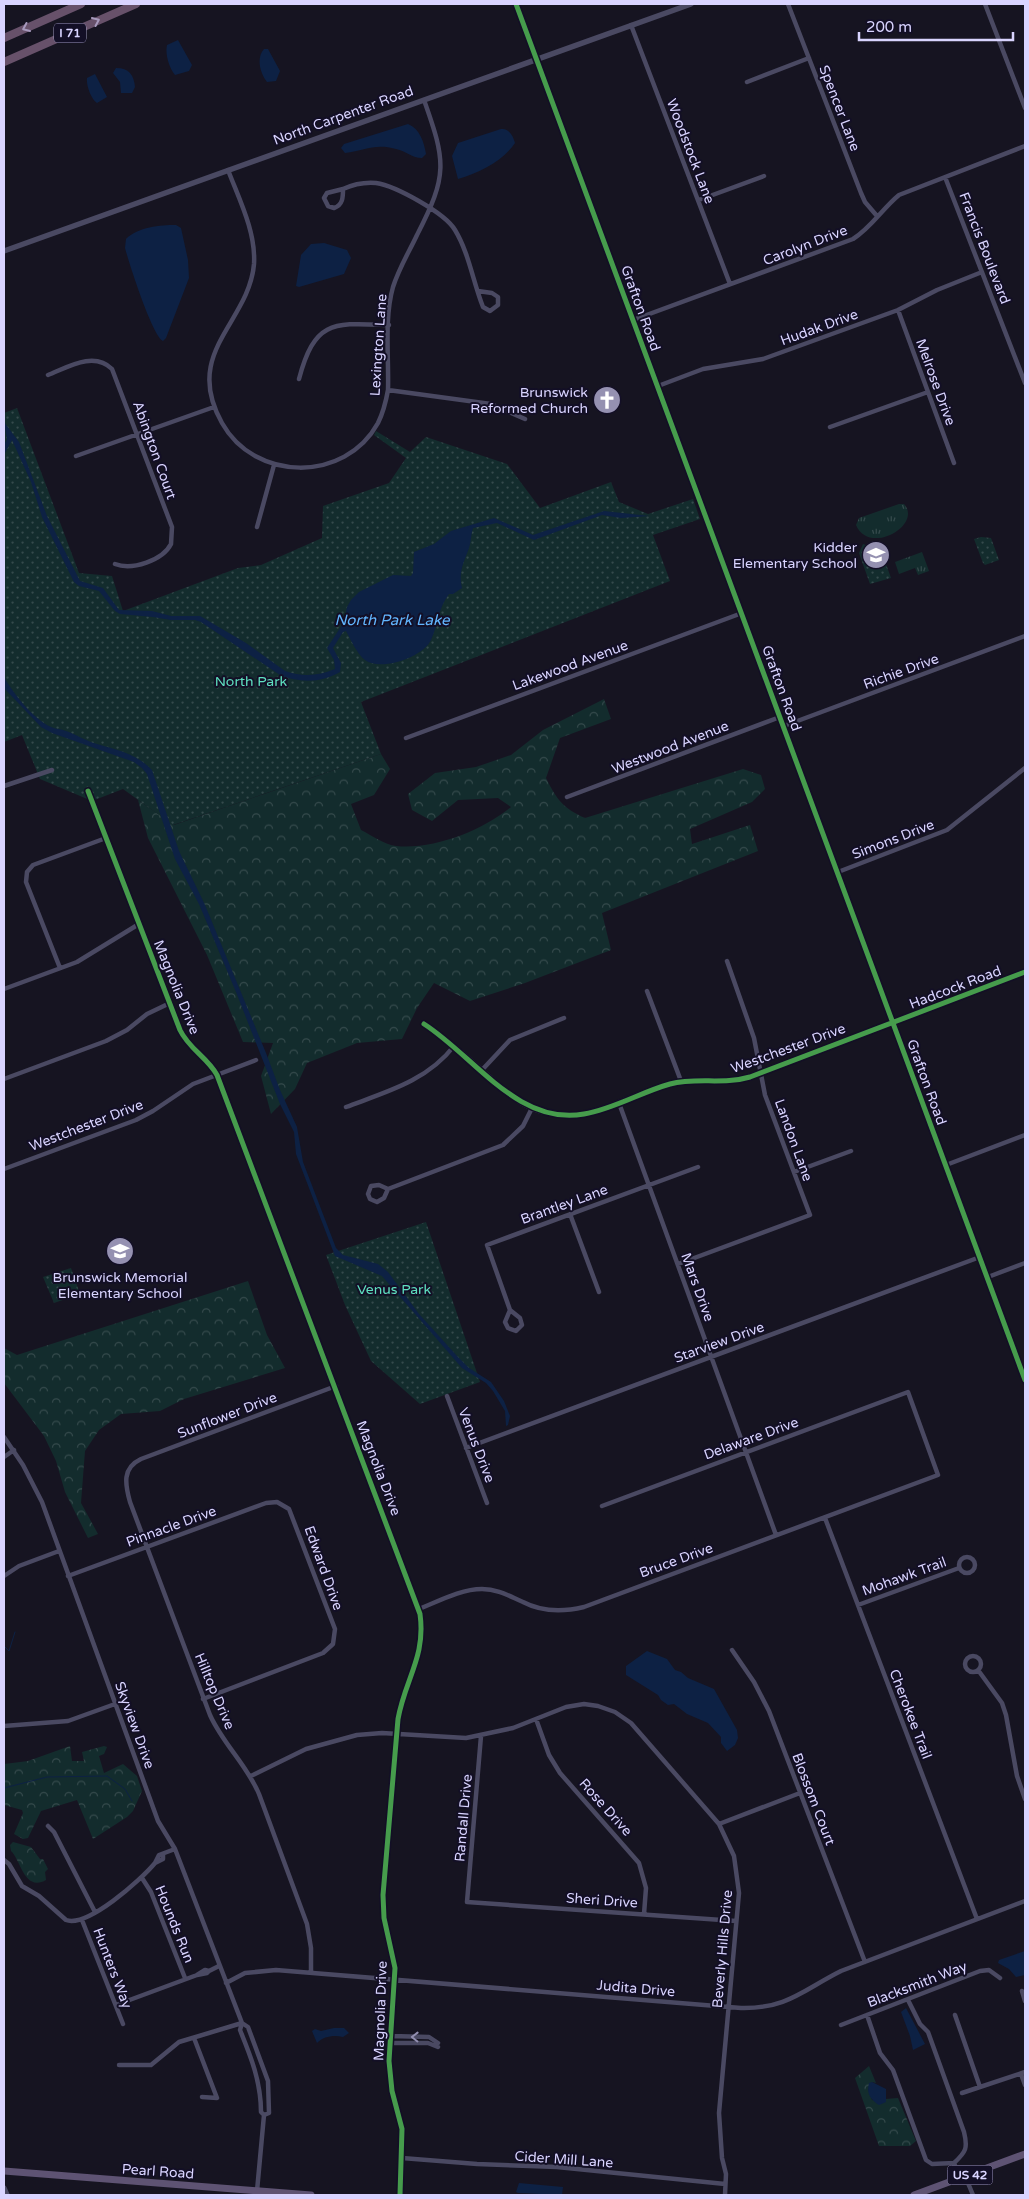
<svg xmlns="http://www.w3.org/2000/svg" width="1029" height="2199" font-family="'Varela Round',sans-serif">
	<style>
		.grass { fill: url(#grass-tufts) }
		.forest { fill: url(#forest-crowns) }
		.park { fill: url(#park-dots) }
		.water { fill: #0d2144 }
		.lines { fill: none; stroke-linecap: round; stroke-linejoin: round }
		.stream { stroke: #0d2144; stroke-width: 1 }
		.minor { stroke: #4a4962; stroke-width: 4.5 }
		.tertiary { stroke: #4a4962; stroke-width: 5.5 }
		.primary { stroke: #5e5373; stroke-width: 7 }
		.motorway { stroke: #67516a; stroke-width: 8 }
		.cycleway-casing { stroke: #130f26; stroke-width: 8 }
		.cycleway { stroke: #469c4c; stroke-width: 5 }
		.oneway { stroke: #a699bc }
		.oneway2 { stroke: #928eb0 }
		.labels { text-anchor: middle; stroke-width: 4; stroke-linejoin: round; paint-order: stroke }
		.shield { fill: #130f26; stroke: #9e99be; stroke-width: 1 }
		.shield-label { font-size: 12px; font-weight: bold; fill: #d9d4ff }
		.street-label { font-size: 14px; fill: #d9d4ff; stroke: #130f26 }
		.poi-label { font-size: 14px; fill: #d9d4ff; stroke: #130f26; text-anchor: end }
		.park-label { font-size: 14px; fill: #5fe0c0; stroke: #130f26 }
		.water-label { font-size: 15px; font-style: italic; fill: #62b6ff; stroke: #130f26 }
	</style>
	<defs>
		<pattern id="grass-tufts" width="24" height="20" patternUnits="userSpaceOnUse" patternTransform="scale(1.25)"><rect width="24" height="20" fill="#132c2d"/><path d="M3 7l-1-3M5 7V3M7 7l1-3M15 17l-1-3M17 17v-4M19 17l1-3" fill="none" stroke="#354a4c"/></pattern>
		<pattern id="forest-crowns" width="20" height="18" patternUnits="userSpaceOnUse" patternTransform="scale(1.25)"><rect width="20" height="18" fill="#132c2d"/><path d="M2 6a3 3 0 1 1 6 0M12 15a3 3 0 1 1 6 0" fill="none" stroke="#354a4c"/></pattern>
		<pattern id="park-dots" width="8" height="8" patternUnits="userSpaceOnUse" patternTransform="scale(1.25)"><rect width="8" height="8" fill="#132c2d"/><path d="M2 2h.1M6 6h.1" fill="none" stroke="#354a4c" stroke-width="1.8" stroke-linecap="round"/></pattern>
	</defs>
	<rect width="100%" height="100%" fill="#161421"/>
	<path class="grass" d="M899 504H904C923 525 869 556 856 525L859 518Z
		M922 552 929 571 918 575 915 568 899 574 895 562Z"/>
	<path class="forest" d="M604 699 611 719 560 738 546 778C557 800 563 808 585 818L743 769 761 775 765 789 752 802 690 829 692 844 750 825 758 851 602 913 611 950 525 983 470 1001 434 983 417 1008 402 1039 357 1043 307 1063 295 1089 271 1114 261 1076 273 1043 243 1042 207 955 148 838 138 800 174 825 381 754 390 769 374 795 351 804 361 830C371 835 385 845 396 846 433 850 482 831 511 807L498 798 458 800 432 821 412 810 408 794 435 773 476 767 511 755 543 730Z
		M248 1281 267 1335 285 1368 184 1399 160 1411 121 1414 99 1430 85 1451 81 1503 98 1534 88 1538 65 1492 56 1461 44 1436 4 1383V1348L17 1355Z
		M70 1746 72 1761H84L82 1752 104 1746 107 1747 104 1754 99 1756 104 1773 123 1764 137 1776 142 1791 133 1811 127 1817 93 1839 77 1800 41 1811 28 1838 23 1839 14 1834 23 1813 22 1810 4 1805V1764L28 1761Z
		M13 1842 31 1847 40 1859H43L48 1869 45 1872 46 1880C24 1892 21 1860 11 1851L10 1845Z
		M869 2066 876 2083 872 2082 868 2089 872 2100 886 2102V2099L898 2098 916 2141 910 2146H879L855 2078Z"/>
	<path class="park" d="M17 408 79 573 112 576 123 611 238 568 261 565 322 538 323 506 389 483 406 458 374 435 376 431 410 452 426 437 507 464 540 508 611 482 619 502 648 514 693 499 700 519 653 535 670 581 361 702 381 754 173 825 123 789 92 801 40 779 22 735 4 742V413Z
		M981 537 991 538 999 560 985 565 983 563 974 539Z
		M863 544 881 550 891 578 870 584 859 553Z
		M426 1222 480 1382 420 1404 371 1361 345 1305 326 1255Z
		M71 1268 80 1294 54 1303 43 1277Z"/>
	<path class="water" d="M178 40 192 65 189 71 175 75C169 67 165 55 167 45Z
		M264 49H268L280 71 276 81 267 82C260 73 256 58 264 49Z
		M116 68C129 68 134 75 135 87L132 93H121L120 82 113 73Z
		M95 74 107 97 97 103C91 99 86 85 87 78Z
		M408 124C420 129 424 142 426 154L422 158C412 158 406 151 396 149 374 143 365 151 345 153L341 148 344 144Z
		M501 129C509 128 513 136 515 143 502 162 480 172 458 179L452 156 458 143Z
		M176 225 181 228 188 260 189 278 166 338 163 341C152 335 129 263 125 248L126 239C138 227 160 225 176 225Z
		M324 243 347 250 351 258 344 274 299 287 296 286 301 255 311 244Z
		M4 422 19 442 47 516 80 581 103 588 119 610 152 611 171 616H200L246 643 285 671C302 677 319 676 335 669L334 660 327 648 344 622 347 607 351 600 359 592 393 575 411 576 413 573 414 552 434 544 451 531 494 518 533 535 604 511 649 516 621 518 602 515 534 540 497 523 473 528C471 534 471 542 469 548 464 562 458 572 462 588L453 594H449C438 608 438 625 431 640 423 657 381 672 365 660 357 654 351 640 346 631L343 632 333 648 341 663 340 672C322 683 299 683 280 675L201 622 195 620H171L153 617 120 614 115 611 99 591 79 586 74 582 42 517 31 482 12 440 4 455V445L7 439Z
		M4 677C14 694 32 718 51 727 55 729 61 729 66 731 77 735 86 741 97 744 118 750 137 754 152 770L179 851 205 905 266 1053 280 1090 297 1127 303 1162 336 1248 343 1255 378 1264 388 1272 419 1314 457 1356 469 1368 491 1382 504 1401 510 1416 508 1425 506 1426 505 1411 493 1391 486 1383 462 1368 382 1276 335 1256 296 1154 294 1132 280 1104 236 992 199 904 175 859 147 774 142 768 134 762 52 733 41 727 4 688Z
		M647 1651 667 1659 675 1670 681 1672 688 1678 714 1689 737 1730 738 1738 735 1745 727 1751 721 1743V1737L708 1723 687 1714 674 1704 668 1705 661 1700 658 1695 626 1675V1666Z
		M1025 1951V1975L1016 1977 1009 1969 998 1963 999 1960Z
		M906 2008 925 2044 913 2050 910 2036 901 2012Z
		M334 2028H344L349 2033 343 2037C334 2035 324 2036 317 2043L312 2031 315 2029 321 2031Z
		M872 2082 886 2089V2102L879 2105C871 2100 866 2094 869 2083Z
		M519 2183 563 2187 562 2195 518 2193 516 2192Z"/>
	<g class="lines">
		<path class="stream" d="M4 1646 9 1651 15 1632
			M4 1788 47 1777 107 1776 125 1789 132 1801"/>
		<path class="minor" d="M788 4 861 193 865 202 877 216
			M985 4 1025 108
			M631 25 730 284
			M747 82 809 58
			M228 170C239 199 256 232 254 264 249 323 182 352 222 423 255 482 345 483 378 423 383 413 386 401 388 390 389 357 384 319 393 287 399 268 409 252 417 235 448 175 446 162 424 100
			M945 177 1025 383
			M343 189C354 184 364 182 376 183 396 186 445 213 455 230 469 253 473 282 483 307L490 311 498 305V297L492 293 478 291
			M343 189C343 197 343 205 334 208L328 206 324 198 327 193Z
			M699 200 764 176
			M898 310 954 463
			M633 320 853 239C871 228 882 209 899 195L1025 146
			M48 375C68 367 94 351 112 369L172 527 171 544C163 560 132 571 115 564
			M299 379C315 319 334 323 389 325
			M658 386 703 369 763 359 898 310 937 290 982 272
			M388 390 491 404 525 419
			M830 427 928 392
			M76 456 214 407
			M257 527 274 465
			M784 726 1025 636
			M406 738 742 613
			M4 786 52 770
			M88 791 180 1030C189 1049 207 1057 217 1075L420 1614C426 1657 405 1679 398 1719L383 1895 384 1918 395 1968 389 2061 392 2091 402 2129 400 2195
			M567 797 780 717
			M838 872 947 830 1025 768
			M60 968 26 882 27 872 33 865 106 838
			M4 989 77 962 139 924
			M647 991 681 1081
			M424 1024C448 1039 468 1058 489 1076 499 1085 509 1096 521 1103 578 1137 625 1091 681 1081 701 1078 721 1083 741 1079L893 1022
			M482 1070 510 1040 564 1018
			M4 1079 106 1041 127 1030 147 1014 170 1003
			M619 1103 776 1535
			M346 1107C386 1092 427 1081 454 1046
			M946 1165 1025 1135
			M4 1169 136 1120 153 1111 193 1084 256 1060
			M794 1172 851 1151
			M388 1189 384 1198 377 1202 370 1199 368 1194 371 1186 379 1185 388 1189 503 1145 523 1126 532 1108
			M570 1214 599 1292
			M678 1264 810 1215 765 1095 754 1038 727 961
			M988 1277 1025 1263
			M510 1310 520 1318 522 1325 516 1331 508 1328 505 1322 510 1310 487 1245 698 1167
			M447 1396 487 1503
			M4 1437 23 1465 42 1502 158 1821 175 1849 242 2023 179 2042 151 2065H119
			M466 1448 980 1257
			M4 1457 14 1450
			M825 1518 977 1919
			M959 1565a8 8 0 1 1 16 0a8 8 0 1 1-16 0Z
			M4 1576 19 1566 59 1551
			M68 1576 266 1503 277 1502 289 1509 335 1629 333 1644 323 1653 203 1699
			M858 1605 959 1568
			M419 1609C439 1601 461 1589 482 1589 498 1589 509 1596 523 1602 542 1612 563 1612 584 1607L938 1475 908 1392 602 1506
			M732 1650 754 1682 769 1711 865 1962
			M965 1664a8 8 0 1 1 16 0a8 8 0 1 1-16 0Z
			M978 1670 1002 1703 1006 1715 1017 1776 1025 1799
			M536 1719 549 1755 560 1773 639 1863 646 1888 644 1914
			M4 1726 68 1721 115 1704
			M481 1736 467 1902 736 1921
			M251 1776 306 1749 357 1735 382 1733 466 1738 513 1728 566 1707 584 1704 598 1706 615 1712 631 1723 719 1824 734 1856 739 1893 719 2113 722 2158 726 2174 725 2195
			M719 1824 800 1793
			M48 1826 54 1832 95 1912
			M163 1855V1859L155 1863 159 1855 175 1849
			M4 1860 9 1864 22 1886 39 1896 66 1920C87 1928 141 1880 155 1863
			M142 1878 151 1892 185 1978
			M82 1920 123 2024
			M209 1971 205 1970 197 1975 207 1973 209 1971 219 1966
			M311 1973V1948L307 1924 259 1794C247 1765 223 1744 210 1715L130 1502C125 1484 122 1468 141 1459L336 1386
			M226 1983 245 1973 276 1970 741 2008C787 2009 803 1990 841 1971L1025 1901
			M1022 1991 1025 2001
			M908 2000 920 2024 928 2032 964 2132C968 2148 966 2152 954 2163
			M116 2005 197 1975
			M867 2015 880 2053 893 2070 926 2160 932 2164 954 2163 960 2178
			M955 2015 980 2087
			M242 2023 248 2027 268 2081 269 2113 264 2115 261 2112C261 2082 251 2057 240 2030Z
			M841 2025 980 1971 989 1970 1000 1978
			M391 2036 429 2037 438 2043
			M194 2038 217 2098 202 2097
			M391 2043H428L438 2047
			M1021 2074 1025 2085
			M962 2093 1025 2072
			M402 2158 477 2164 557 2167 725 2184
			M965 2176 973 2195
			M257 2191 264 2115"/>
		<path class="tertiary" d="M516 4 1025 1380
			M4 251 691 4
			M893 1022 1025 972
			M4 2188 7 2195"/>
		<path class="primary" d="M4 2171 311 2195
			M914 2195 1025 2154"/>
		<path class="motorway" d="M4 38 81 4
			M4 62 136 4"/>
		<g class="cycleway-casing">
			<path id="cycleway" d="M516 4 1025 1380
				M88 791 180 1030C189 1049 207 1057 217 1075L420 1614C426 1657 405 1679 398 1719L383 1895 384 1918 395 1968 389 2061 392 2091 402 2129 400 2195
				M424 1024C474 1056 518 1126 584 1114 614 1109 641 1092 670 1084 697 1077 723 1085 750 1077L1025 972"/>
		</g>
		<use href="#cycleway" class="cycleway"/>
	</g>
	<defs><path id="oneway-chevron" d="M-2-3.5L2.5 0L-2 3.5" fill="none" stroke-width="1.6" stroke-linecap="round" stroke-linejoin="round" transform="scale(1.25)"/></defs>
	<g class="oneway">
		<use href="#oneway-chevron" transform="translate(96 21) rotate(-24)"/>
		<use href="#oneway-chevron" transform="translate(26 28) rotate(156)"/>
	</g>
	<use class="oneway2" href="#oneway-chevron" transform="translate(415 2037) rotate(-179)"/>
	<defs>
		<g id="church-disc" transform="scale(1.4375)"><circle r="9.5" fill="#9591b1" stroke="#130f26"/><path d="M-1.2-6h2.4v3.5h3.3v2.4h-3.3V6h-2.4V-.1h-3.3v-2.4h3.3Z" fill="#fff"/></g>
		<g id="school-disc" transform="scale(1.4375)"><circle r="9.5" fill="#9591b1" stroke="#130f26"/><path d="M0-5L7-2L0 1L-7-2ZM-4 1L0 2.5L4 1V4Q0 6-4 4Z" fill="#fff"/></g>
	</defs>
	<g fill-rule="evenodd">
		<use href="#church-disc" x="607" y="400"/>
		<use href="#school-disc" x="876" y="555"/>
		<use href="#school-disc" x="120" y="1251"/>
	</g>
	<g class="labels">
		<g class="shield">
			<rect x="54" y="23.5" width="32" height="19" rx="4"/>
			<rect x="947.5" y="2165.5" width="45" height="19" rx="4"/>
		</g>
		<g class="shield-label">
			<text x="70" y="37">I 71</text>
			<text x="970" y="2179">US 42</text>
		</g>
		<g class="street-label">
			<text transform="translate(840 108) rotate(69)" y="5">Spencer Lane</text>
			<text transform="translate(343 115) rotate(-20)" y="5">North Carpenter Road</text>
			<text transform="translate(691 151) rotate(69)" y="5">Woodstock Lane</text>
			<text transform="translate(805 245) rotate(-21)" y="5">Carolyn Drive</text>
			<text transform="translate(985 248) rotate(69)" y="5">Francis Boulevard</text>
			<text transform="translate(641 308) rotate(70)" y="5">Grafton Road</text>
			<text transform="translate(819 327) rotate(-20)" y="5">Hudak Drive</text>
			<text transform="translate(378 345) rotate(-86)" y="5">Lexington Lane</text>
			<text transform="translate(936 382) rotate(70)" y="5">Melrose Drive</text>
			<text transform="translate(155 450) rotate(70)" y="5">Abington Court</text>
			<text transform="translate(570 665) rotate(-20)" y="5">Lakewood Avenue</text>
			<text transform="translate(901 671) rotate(-20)" y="5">Richie Drive</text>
			<text transform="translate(782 688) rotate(70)" y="5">Grafton Road</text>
			<text transform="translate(670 747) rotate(-21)" y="5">Westwood Avenue</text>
			<text transform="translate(893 839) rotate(-21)" y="5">Simons Drive</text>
			<text transform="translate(177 987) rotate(68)" y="5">Magnolia Drive</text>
			<text transform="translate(955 987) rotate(-21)" y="5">Hadcock Road</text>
			<text transform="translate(788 1048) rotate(-20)" y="5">Westchester Drive</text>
			<text transform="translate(927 1082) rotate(70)" y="5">Grafton Road</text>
			<text transform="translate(86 1125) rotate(-21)" y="5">Westchester Drive</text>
			<text transform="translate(794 1140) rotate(70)" y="5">Landon Lane</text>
			<text transform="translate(564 1204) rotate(-20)" y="5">Brantley Lane</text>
			<text transform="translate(698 1287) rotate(70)" y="5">Mars Drive</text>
			<text transform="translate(719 1342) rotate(-20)" y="5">Starview Drive</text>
			<text transform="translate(227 1415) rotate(-21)" y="5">Sunflower Drive</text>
			<text transform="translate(751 1438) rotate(-20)" y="5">Delaware Drive</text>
			<text transform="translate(477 1445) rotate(69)" y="5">Venus Drive</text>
			<text transform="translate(379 1468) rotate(69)" y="5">Magnolia Drive</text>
			<text transform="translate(171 1526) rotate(-20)" y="5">Pinnacle Drive</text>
			<text transform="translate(676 1560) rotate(-20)" y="5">Bruce Drive</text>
			<text transform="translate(324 1568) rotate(70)" y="5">Edward Drive</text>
			<text transform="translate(904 1576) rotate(-20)" y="5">Mohawk Trail</text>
			<text transform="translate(215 1691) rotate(67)" y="5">Hilltop Drive</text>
			<text transform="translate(911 1714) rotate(69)" y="5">Cherokee Trail</text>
			<text transform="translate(135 1725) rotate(70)" y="5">Skyview Drive</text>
			<text transform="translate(814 1799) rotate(69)" y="5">Blossom Court</text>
			<text transform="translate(606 1807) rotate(48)" y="5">Rose Drive</text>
			<text transform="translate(463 1818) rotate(-85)" y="5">Randall Drive</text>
			<text transform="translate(602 1900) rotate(4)" y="5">Sheri Drive</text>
			<text transform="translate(175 1924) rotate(68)" y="5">Hounds Run</text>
			<text transform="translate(722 1949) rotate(-85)" y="5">Beverly Hills Drive</text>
			<text transform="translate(113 1968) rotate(69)" y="5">Hunters Way</text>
			<text transform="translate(917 1984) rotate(-21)" y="5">Blacksmith Way</text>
			<text transform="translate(636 1988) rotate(5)" y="5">Judita Drive</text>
			<text transform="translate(380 2011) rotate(-88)" y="5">Magnolia Drive</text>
			<text transform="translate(564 2159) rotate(4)" y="5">Cider Mill Lane</text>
			<text transform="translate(158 2171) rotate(4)" y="5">Pearl Road</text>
		</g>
		<g class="poi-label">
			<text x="588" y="397">Brunswick<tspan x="588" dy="16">Reformed Church</tspan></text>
			<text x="857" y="552">Kidder<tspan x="857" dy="16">Elementary School</tspan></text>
			<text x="120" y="1282" text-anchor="middle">Brunswick Memorial<tspan x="120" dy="16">Elementary School</tspan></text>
		</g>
		<g class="park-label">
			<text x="251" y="686">North Park</text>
			<text x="394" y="1294">Venus Park</text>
		</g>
		<g class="water-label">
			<text x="392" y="625">North Park Lake</text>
		</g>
	</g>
	<rect width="1029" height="2199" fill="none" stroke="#d9d4ff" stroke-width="10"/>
	<path d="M859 32v8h154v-8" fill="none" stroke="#d9d4ff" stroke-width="2.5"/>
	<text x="866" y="32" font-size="15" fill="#d9d4ff" stroke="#130f26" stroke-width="4" paint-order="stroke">200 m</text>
</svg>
